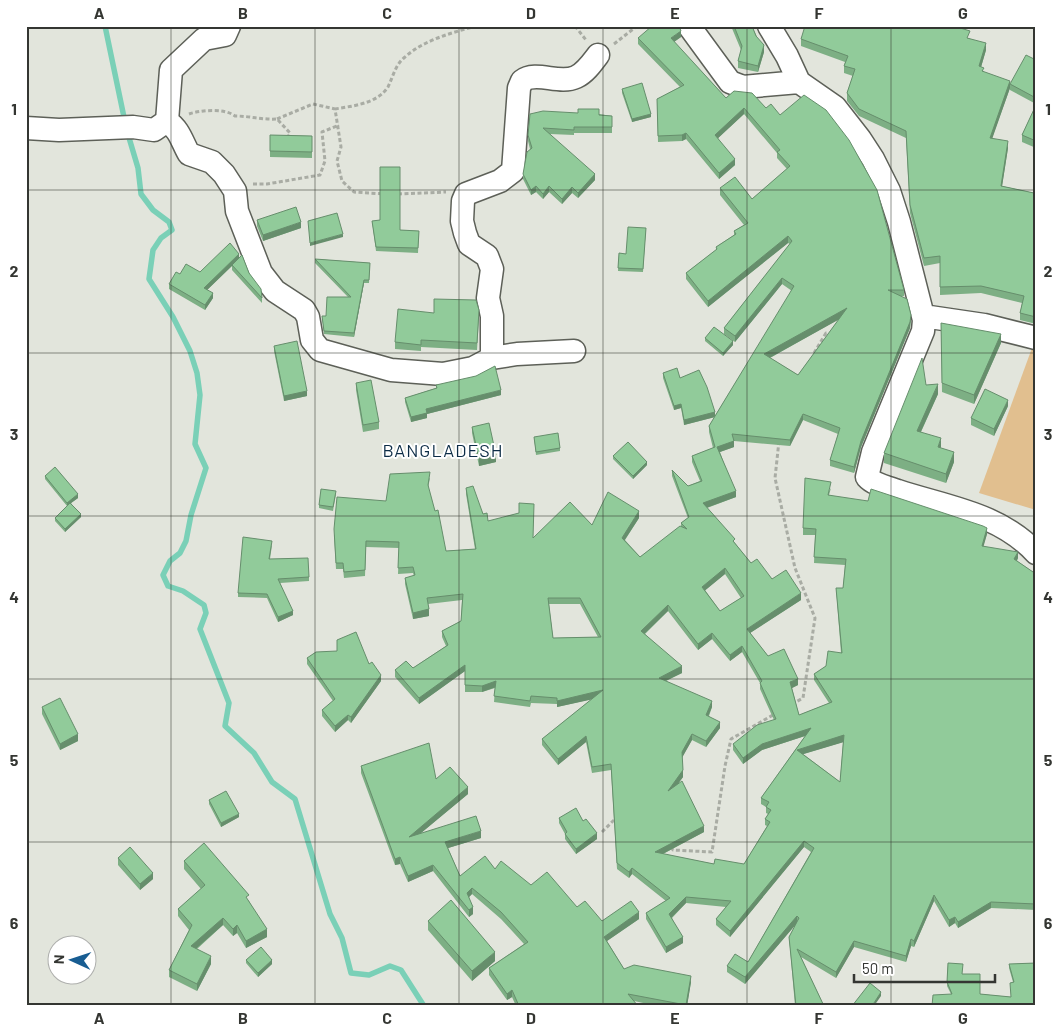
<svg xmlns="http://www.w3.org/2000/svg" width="1062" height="1032" font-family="Barlow,sans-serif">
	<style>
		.green { fill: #e1bf8f }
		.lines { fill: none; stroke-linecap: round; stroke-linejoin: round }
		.stream { stroke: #7ad0b7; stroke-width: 5.5 }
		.street-casing { stroke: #5d6058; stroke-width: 25 }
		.path { stroke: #a9aca4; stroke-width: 3; stroke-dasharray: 4 2.5; stroke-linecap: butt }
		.street { stroke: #fff; stroke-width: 22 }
		.wall { fill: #7daf84; fill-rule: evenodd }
		.shaded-wall { fill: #668e6c }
		.building { fill: #91cb9a; stroke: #668e6c; fill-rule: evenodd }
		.grid { fill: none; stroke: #343632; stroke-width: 1; stroke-opacity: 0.55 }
		.labels { text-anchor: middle; stroke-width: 4; stroke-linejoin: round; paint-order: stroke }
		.quarter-label { font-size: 18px; letter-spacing: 1px; fill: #0c2c46; stroke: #fff }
		.neatline { fill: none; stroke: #343632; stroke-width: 2 }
		.grid-label { font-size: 16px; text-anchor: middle; font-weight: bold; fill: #343632 }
	</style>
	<rect width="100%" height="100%" fill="#e2e5dc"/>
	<path class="green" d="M1036 337V510L979 493Z"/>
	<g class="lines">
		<path class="stream" d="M105 26 125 122
			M127 131 138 168 141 194 153 210 169 222 172 230 161 238 153 250 149 279 173 317 190 351 197 373 200 395 195 444 206 468 191 515 186 541 180 553 170 561 163 575 168 586 183 591 204 605 206 613 200 629 229 703 225 726 254 753 272 782 295 799 330 914 342 938 351 973 369 975 390 966 401 970 424 1006"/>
		<g class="street-casing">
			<path id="street" d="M689 26 730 82 743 87 799 82 835 107 860 139 873 159 889 191 899 222 924 320 923 331 873 452 867 477C874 485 888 487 898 491 946 507 999 513 1036 553
				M769 26 787 56 799 82
				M167 121 171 70 204 39 225 35 229 26
				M26 128 59 130 133 127 154 130 167 121C180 130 182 142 189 154L212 162 224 174 235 191 237 211 261 273 275 291 304 310 308 317 312 340 320 350 391 370 443 374 473 368 492 358 517 354 574 351
				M923 316 984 325 1036 338
				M492 358V316L488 298 492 269 487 256 469 244 465 233 462 221 463 201 466 194 500 181 513 171 519 88 522 81C536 70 559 85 576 77 585 73 592 63 598 55"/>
		</g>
		<path class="path" d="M575 26 586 40
			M614 44 637 26
			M335 109C352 106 377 104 388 87 393 77 395 65 405 57 424 40 451 33 476 26
			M189 114C201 110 225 108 235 116 250 116 263 120 277 119L290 133 287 139
			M277 119 313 104 335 109 341 147 337 161 342 181 354 192 384 194
			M253 184H267L320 175 325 161 322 132 339 125
			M398 194 446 192
			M814 353 826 333 830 335
			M779 441 775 478 795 568 815 618 803 698 794 703
			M602 832 616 818
			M671 847 673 850 712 852 725 766 731 739 773 715"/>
		<use href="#street" class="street"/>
	</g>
	<path class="wall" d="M731 26H752L764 52 758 72 738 68V61L741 50Z
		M681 37 674 42 726 98 734 91 904 290V296H900L911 321 910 328 861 447 854 473 830 466V460L838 434 803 420 790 446 734 441V447L720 452 736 497 707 508 751 563 801 600 750 633 768 656 798 685 792 688 799 715 829 703 814 680V674L826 666 841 653 836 588H843L845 565 814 563 815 535H803V528L831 488 829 495 987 534 983 546 1018 558 1017 561 1036 574V910L991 908 958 928 955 923 949 927 934 901 914 947 911 946 906 962 854 947 836 978 801 957 824 1006H795L789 937 797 923 745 984 727 972V966L748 962 811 852 804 847 730 937 716 925V919L726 907 686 903 672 918 683 943 666 953 646 919V913L666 901 632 874 629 878 617 869 611 770 592 773 586 742 558 765 542 745V739L592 699 557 707V704L531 703 530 707 494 702 495 688 482 692H465V671L419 704 395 677V670L413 668 446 646 442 637V631L461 621 462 600 428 604 429 616 413 619 405 584V578L414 576 413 573 398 574 399 548 366 547 365 576 344 578 343 569H336L334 535 386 501 430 478 428 488 446 551 475 549 466 494V488L488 521 534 538 592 525 639 518 625 540 640 557 681 527V523L688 518 672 476V470L688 486 700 481 692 462V456L713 448 709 432V426L715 417 684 425 681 408 674 410 663 378V373L680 378 715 416 792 291 782 284 735 342 724 334V328L790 244 788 243 708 307 686 279V273L716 250V247L734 235V231L744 225 720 195V188L752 199 787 169 777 158V153L744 114 718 138 735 165 719 179 686 139 682 141 658 142 657 99 680 87 638 44V38ZM839 319 798 375 770 358ZM725 574 741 598 720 611 705 590ZM549 604H580L598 637 553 638ZM668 611 698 650 712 639 730 661 742 652 760 683V689L774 720 733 744V750L743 764 762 750 805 736 761 798V804L766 807V813L768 814 765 819V825L767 826 744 864H714L663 854 704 832 678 784 683 777 682 757 692 740 706 747 720 728 709 716 712 707 666 681 682 673 645 634ZM843 742 840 782 803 754Z
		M969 38 986 50 981 67 984 72 1010 84 1036 60V104L1010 90V88L992 138 1008 148 1002 186 1034 193 1036 187V324L1020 320V313L1022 303 981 293 940 295V263L924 266 910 213 906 138 859 116 847 101V93L853 76 844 73V66L845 62 801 46V39Z
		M622 89 651 117 632 122 622 93Z
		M1036 105V148L1022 142V135Z
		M530 114H599L612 116V133H574V135L550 134 595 180 578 198 572 193 562 204 549 192 543 199 536 192 531 195 523 179V174L530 149 528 141Z
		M270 135 312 136V158L270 157Z
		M257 220 301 228 263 241 257 226Z
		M372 221 400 230 419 231 418 253 376 251Z
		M646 228 643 272 618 271 619 253 626 254Z
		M239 258 249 273 262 298V303L232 270V266L207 290 213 298 205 310 169 289V284L180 274 200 272Z
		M315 259 370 263 369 283H364L354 337 324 334 322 316H326L348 297 315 263Z
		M479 317 477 350 421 347V351L395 349V342Z
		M941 323 1001 343 974 404 942 392Z
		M705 338 733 345 723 356 705 341Z
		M274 346 307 396 284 401 274 351Z
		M356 383 379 422V429L363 432 356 390Z
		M436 385 501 395 427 414V418L411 422 405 402V398L436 388Z
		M926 385 938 394 921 432 940 448 954 462 946 483 884 463V453Z
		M1008 406 994 436 971 425V418Z
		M472 427 496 462 479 466 472 433Z
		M534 437 560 448V451L536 455Z
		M613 456 647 465 633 479 613 459Z
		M45 476 78 498 71 503 81 517 65 532 55 521V518L67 506 45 479Z
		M336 494 333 511 319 508V505Z
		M272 545 270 559 309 577V581L280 583 293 615 278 622 267 598 238 597V593Z
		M337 651 369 664 381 681 351 723 348 720 335 732 322 716V710L333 701 307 664V658Z
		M42 707 78 741 60 750 42 714Z
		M361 766 436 779 468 794 421 833 481 838 448 848 460 876 495 869 531 885 602 921 639 919 607 941 624 969 691 982 687 1006H657L634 1001 638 1006H516L512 997 507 1000 489 975V968L524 944 501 919 472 894 469 897 473 914 469 917 433 871 408 882 400 864 395 865 361 773Z
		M209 800 239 817 221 827 209 804Z
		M559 818 583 821 597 839 576 854 565 839V834L559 823Z
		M118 858 153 879 140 890 118 865Z
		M184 861 249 901 267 937 246 948 237 933 233 936 223 925 197 949 211 964 197 991 169 977V970L189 930 178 916V909L201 889 184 869Z
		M428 921 495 961 472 981 428 930Z
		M246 960 272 964 258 977 246 963Z
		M948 963 962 974 980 994 1011 997 1013 982 1009 968V964L1036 963V1006H932L951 994 947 986Z"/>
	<path class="shaded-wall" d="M681 31V37L671 44V38Z
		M986 43V50L979 74V66Z
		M764 45V52L758 72V66Z
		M1010 81V88L990 145V138Z
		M744 108V114L715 141V135Z
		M651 114V117L632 122V119Z
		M686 133V139L682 141V135Z
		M1008 141V148L1001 193V186Z
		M735 159V165L719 179V173Z
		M595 174V180L578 198V193Z
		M536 186V192L531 195V190Z
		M549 186V192L543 199V194Z
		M572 187V193L562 204V199Z
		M301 222V228L263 241V235Z
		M343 234V237L310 246V243Z
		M788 236V243L708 307V301Z
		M239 254V259L204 293V288Z
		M782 278V284L735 342V336Z
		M364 280V283L354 337V333Z
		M213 293V298L205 310V305Z
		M847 308V315L764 361V354Z
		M911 315 910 328 861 447 854 473V467L861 441Z
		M1001 334V343L974 404V395Z
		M733 341V345L723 356V353Z
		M938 384V394L917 440V431Z
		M501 390V395L427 414V418L411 422V417L426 409Z
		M307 391V396L284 401V396Z
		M1008 400V406L994 436V429Z
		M681 404V408L674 410V406Z
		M715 412V417L684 425V420Z
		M803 414V420L790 446V440Z
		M941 438V448L938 447Z
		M734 441V447L717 453V447Z
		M954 452V462L946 483V474Z
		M496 455V462L479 466V459Z
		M647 462V465L633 479V476Z
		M736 491V497L703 509V503Z
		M78 494V498L67 506V503Z
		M639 511V518L622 544V538Z
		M81 514V517L65 532V529Z
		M987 528V534L982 552V546Z
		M1018 552V558L1014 565V559Z
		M725 568V574L702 593V587Z
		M801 593V600L747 635V629Z
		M668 605V611L641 637V631Z
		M429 609V616L413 619V613Z
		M293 611V615L278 622V617Z
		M712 633V639L698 650V644Z
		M742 646V652L730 661V655Z
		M465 665V671L419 704V698Z
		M682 666V673L659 684V678Z
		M381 675V681L351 723V717Z
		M798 679V685L790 689V682Z
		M496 681V687L482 692V686Z
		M603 690V697L557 707V701Z
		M712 701V707L706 721V715Z
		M348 715V720L335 732V726Z
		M720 722V728L706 747V741Z
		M811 728V734L762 750 743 764V758L762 744Z
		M78 734V741L60 750V744Z
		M692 734V740L682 758V752Z
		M844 735V742L797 756V750Z
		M586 736V742L558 765V759Z
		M683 770V777L668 797V791Z
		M468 787V794L409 843V837Z
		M239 814V817L221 827V823Z
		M704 826V832L655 858V852Z
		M481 831V838L445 849V842Z
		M597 833V839L576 854V849Z
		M804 841V847L730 937V931Z
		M400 857V864L395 865V859Z
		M433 865V871L408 882V876Z
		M632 868V874L629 878V872Z
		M153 873V879L140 890V884Z
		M472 888V894L467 899V893Z
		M934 895V901L914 947V941Z
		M686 897V903L669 920V914Z
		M991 902V908L958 928V922Z
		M473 907V914L469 917V910Z
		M639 912V919L604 943V937Z
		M797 916V923L745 984V977Z
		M955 917V923L949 927V920Z
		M223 918V925L191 953V946Z
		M237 925V933L233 936V929Z
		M267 929V937L246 948V941Z
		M683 937V943L666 953V947Z
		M911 939V946L906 962V956Z
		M854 941V947L836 978V972Z
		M495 952V961L472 981V971Z
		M211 956V964L197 991V984Z
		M272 960V964L258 977V973Z
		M691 976V982L687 1006H686Z
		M512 990V997L507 1000V994Z
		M881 992V996L874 1006H872Z"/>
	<path class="building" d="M652 26H679L681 31 671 38 726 98 734 91 752 93 766 108 771 104 780 115 804 95 826 110 849 140 877 190 904 290H888L907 299 911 315 910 322 861 441 854 467 830 460 840 428 803 414 790 440 732 434 734 441 717 447 736 491 703 503 735 539 733 541 751 563 757 559 772 579 786 570 801 593 747 629 768 656 784 649 798 679 790 682 799 715 832 702 814 674 826 666 828 651 842 653 836 588H843L846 559 814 557 816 529 803 528 805 478 831 482 828 495 868 501 871 489 983 526 987 528 982 546 1018 552 1014 559 1036 574V904L991 902 958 922 955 917 949 920 934 895 914 941 911 939 906 956 854 941 836 972 797 949 824 1006H796L789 937 799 918 797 916 745 977 727 966 735 954 748 962 814 848 804 841 730 931 716 919 731 901 686 897 669 914 683 937 666 947 646 913 670 898 632 868 629 872 617 863 611 764 592 767 586 736 558 759 542 739 603 690 557 701V698L531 696 530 701 494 696 496 681 482 686 465 685V665L419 698 395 670 406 661 413 668 448 645 442 631 461 621 463 594 427 598 429 609 413 613 405 578 415 575 413 567 398 568 399 542 366 541 365 570 344 572 343 563H336L334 529 337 497 386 501 390 474 430 472 428 485 435 511 438 510 446 551 476 549 466 488 473 486 483 514 487 513 488 521 519 513V503L534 504 533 538 570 502 592 525 608 492 639 511 622 538 640 557 680 526 687 529 681 523 689 517 672 470 688 486 702 481 692 456 715 447 709 426 794 286 782 278 735 336 724 328 792 241 788 236 708 301 686 273 717 249 716 247 736 234 734 231 748 223 720 188 735 177 752 199 790 166 777 152 780 150 744 108 715 135 735 159 719 173 686 133 682 135 658 136 657 99 684 85 638 38ZM847 308 798 375 764 354ZM725 568 744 596 720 611 702 587ZM548 598H580L601 637 553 638ZM668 605 698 644 712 633 730 655 742 646 762 681 760 683 776 719 757 725 733 744 743 758 762 744 811 728 761 798 769 802 766 807 771 810 765 819 770 822 744 864 715 859 714 864 655 852 704 826 682 781 668 791 683 770 682 752 692 734 706 741 720 722 706 715 712 701 659 678 682 666 641 631ZM844 735 840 782 797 750Z
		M734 26H752L756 36 764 45 758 66 738 61 742 46Z
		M805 26H954L970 31 967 38 986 43 979 66 984 68 982 71 1010 81 990 138 1008 141 1001 186 1034 193 1036 187V317L1020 313 1024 296 981 286 940 287V256L924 258 910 205 906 131 859 109 847 93 855 69 844 66 848 56 801 39Z
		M1026 55 1036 60V98L1010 84Z
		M642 83 651 114 632 119 622 89Z
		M1036 105V141L1022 135Z
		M578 109H599V115L612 116V127H574V130L543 128 595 174 578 193 572 187 562 199 549 186 543 194 536 186 531 190 523 174 527 152 532 148 528 135 530 114 543 111 578 113Z
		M270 135 312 136V152L270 151Z
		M380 167H400V230L419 231 418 248 376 247 372 221 380 220Z
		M296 207 301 222 263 235 257 220Z
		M337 213 343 234 310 243 308 221Z
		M628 227 646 228 643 269 618 268 619 253 626 254Z
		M230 243 239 254 204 288 213 293 205 305 169 284 176 272 180 274 186 264 200 272Z
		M242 255 249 273 261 289 262 298 232 265Z
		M315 259 370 263 369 280H364L354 333 324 331 322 316H326L327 297H351Z
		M434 299 476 300 479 310 477 343 421 340V345L395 342 398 309 434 313Z
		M941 323 1001 334 974 395 942 383Z
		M714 327 733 341 723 353 705 338Z
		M297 341 307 391 284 396 274 346Z
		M922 358 926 385 938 384 917 431 941 438 938 447 954 452 946 474 884 453Z
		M495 366 501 390 426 409 427 413 411 417 405 398 437 388 436 385 476 376Z
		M677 368 680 378 699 370 707 387 715 412 684 420 681 404 674 406 663 373Z
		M371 380 379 422 363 425 356 383Z
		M985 389 1008 400 994 429 971 418Z
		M489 423 496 455 479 459 472 427Z
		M558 433 560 448 536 452 534 437Z
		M628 442 647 462 633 476 613 456Z
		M55 467 78 494 67 503 45 476Z
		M321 489 336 491 333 507 319 505Z
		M70 503 81 514 65 529 55 518Z
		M243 537 272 541 269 559 308 558 309 577 278 579 293 611 278 617 267 594 238 593Z
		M356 632 369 664 372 662 381 675 351 717 348 715 335 726 322 710 335 699 307 658 316 652 337 651V640Z
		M60 698 78 734 60 744 42 707Z
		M429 743 436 779 450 767 468 787 409 837 476 816 481 831 445 842 460 876 485 856 495 869 501 861 531 885 547 872 577 907 585 901 602 921 631 901 639 912 604 937 624 969 634 965 691 976 686 1005 628 994 638 1006H519L512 990 507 994 489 968 528 942 501 912 472 888 467 893 473 907 469 910 433 865 408 876 400 857 395 859 361 766Z
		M226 791 239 814 221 823 209 800Z
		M576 808 583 821 586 819 597 833 576 849 565 834 567 832 559 818Z
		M204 843 249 895 246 897 267 929 246 941 237 925 233 929 223 918 191 946 211 956 197 984 169 970 192 925 178 909 205 885 184 861Z
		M130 847 153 873 140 884 118 858Z
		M451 900 495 952 472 971 428 921Z
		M261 947 272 960 258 973 246 960Z
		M948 963 963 964 962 974H980V994L1011 997 1010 983 1014 982 1009 964 1036 963V1004H1021V1006H932L933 995 952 994 947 982Z
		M870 983 881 992 872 1006H852Z"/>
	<path class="grid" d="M171 26V1006M315 26V1006M459 26V1006M603 26V1006M747 26V1006M891 26V1006M26 190H1036M26 353H1036M26 516H1036M26 679H1036M26 842H1036"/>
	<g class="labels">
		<g class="quarter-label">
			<text x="443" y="457">BANGLADESH</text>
		</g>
	</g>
	<rect width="1062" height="1032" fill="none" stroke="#ffffff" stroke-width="55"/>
	<g transform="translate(72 960) rotate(273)"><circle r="24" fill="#ffffff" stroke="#aeafad"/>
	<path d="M0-4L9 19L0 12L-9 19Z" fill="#185d92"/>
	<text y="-8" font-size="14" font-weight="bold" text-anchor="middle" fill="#343632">N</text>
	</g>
	<path d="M854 974v8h141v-8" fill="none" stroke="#343632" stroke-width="2.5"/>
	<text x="862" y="974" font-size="15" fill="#343632" stroke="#ffffff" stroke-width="4" paint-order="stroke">50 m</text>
	<rect x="28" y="28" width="1006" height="976" class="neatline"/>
	<g class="grid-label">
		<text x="99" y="19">A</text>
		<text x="243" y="19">B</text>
		<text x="387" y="19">C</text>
		<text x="531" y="19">D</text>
		<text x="675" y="19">E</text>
		<text x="819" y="19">F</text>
		<text x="963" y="19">G</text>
		<text x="14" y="115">1</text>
		<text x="1048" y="115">1</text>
		<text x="14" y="277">2</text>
		<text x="1048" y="277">2</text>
		<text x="14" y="440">3</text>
		<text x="1048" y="440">3</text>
		<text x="14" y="603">4</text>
		<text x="1048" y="603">4</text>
		<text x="14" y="766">5</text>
		<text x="1048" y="766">5</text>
		<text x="14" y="929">6</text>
		<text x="1048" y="929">6</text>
		<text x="99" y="1024">A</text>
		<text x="243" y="1024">B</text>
		<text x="387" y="1024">C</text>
		<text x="531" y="1024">D</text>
		<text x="675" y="1024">E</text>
		<text x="819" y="1024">F</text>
		<text x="963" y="1024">G</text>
	</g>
</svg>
